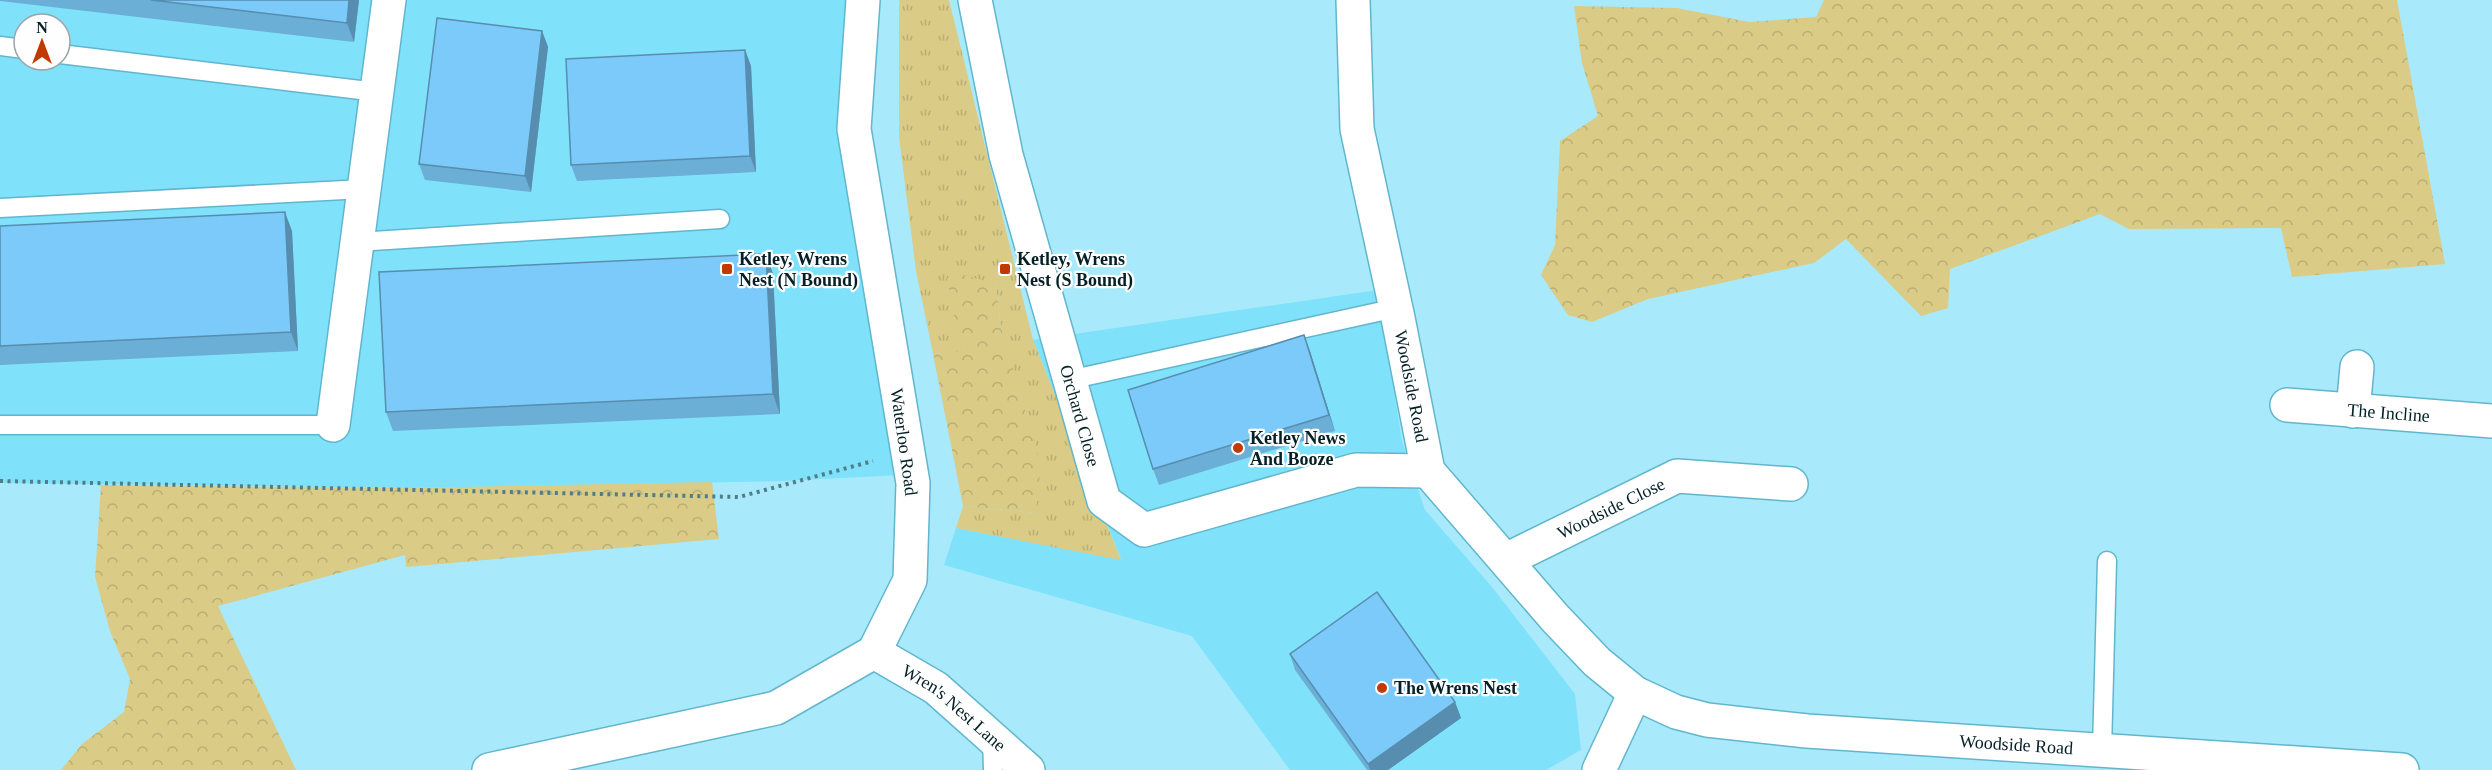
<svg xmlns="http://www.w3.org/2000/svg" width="2492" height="770" font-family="Georgia,serif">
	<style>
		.built { fill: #80e1fb; fill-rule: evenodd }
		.grass { fill: url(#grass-tufts) }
		.forest { fill: url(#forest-crowns) }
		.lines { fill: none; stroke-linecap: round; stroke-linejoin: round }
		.service-casing { stroke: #61b6cd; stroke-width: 21 }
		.minor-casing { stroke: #61b6cd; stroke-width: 36 }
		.tertiary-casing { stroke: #61b6cd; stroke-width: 36 }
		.path { stroke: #4f7d88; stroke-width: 4; stroke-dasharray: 3 4.5; stroke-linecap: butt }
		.service { stroke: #fff; stroke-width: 18 }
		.minor { stroke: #fff; stroke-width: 33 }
		.tertiary { stroke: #fff; stroke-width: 33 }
		.wall { fill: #6baed6 }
		.shaded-wall { fill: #578dae }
		.building { fill: #7ccaf9; stroke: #578dae; stroke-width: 1.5 }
		.poi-dot { fill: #c13904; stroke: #fefefe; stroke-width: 2 }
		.labels { text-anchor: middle; stroke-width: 4.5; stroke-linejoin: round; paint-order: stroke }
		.poi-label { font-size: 18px; font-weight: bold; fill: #042026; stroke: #fefefe; text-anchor: start }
		.street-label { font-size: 18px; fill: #042026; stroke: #fefefe }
	</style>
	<defs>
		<pattern id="grass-tufts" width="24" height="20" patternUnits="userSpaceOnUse" patternTransform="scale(1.5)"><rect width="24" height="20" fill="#dacb86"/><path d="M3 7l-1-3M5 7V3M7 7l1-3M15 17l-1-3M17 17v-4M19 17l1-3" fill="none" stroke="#b9ae74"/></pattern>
		<pattern id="forest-crowns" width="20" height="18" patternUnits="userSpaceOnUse" patternTransform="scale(1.5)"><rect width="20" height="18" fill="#dacb86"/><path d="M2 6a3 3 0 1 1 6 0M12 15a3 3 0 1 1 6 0" fill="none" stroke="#b9ae74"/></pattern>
	</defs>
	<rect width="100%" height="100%" fill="#a8eafc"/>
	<path class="built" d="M0 0H847L900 475 784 481 411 488 0 483ZM24 24H60V60H24Z
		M1378 290 1402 441 1425 510 1492 587 1575 694 1581 750 1546 770H1290L1192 636 944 565 956 528 1121 559 1033 340Z"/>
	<path class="grass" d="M899 0H949L1033 340 1121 560 956 528 963 506 1036 513 1001 328 996 284 961 352 933 354 916 271 899 137Z"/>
	<path class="forest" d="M1824 0H2397L2445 264 2292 277 2281 228 2129 229 2100 214 1950 269 1948 308 1921 316 1846 239 1814 263 1648 299 1592 322 1568 315 1541 275 1555 245 1560 141 1598 116 1582 63 1574 6 1677 8 1749 22 1816 17Z
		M963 275 996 284 1001 328 1041 465 1036 513 963 506 933 354 961 351 947 278Z
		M712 482 719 539 406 567 405 555 218 606 296 770H61L82 744 124 712 130 679 110 631 95 577 101 485 411 488Z"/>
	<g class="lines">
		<g class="service-casing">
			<path id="service" d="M0 46 24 49
				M60 54 377 92
				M0 208 364 189
				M357 242 720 219
				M1069 380 1396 308
				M0 425H333
				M992 738 993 770
				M2102 750 2107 561"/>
		</g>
		<g class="minor-casing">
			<g id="minor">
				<path id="s1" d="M975 0 1006 155 1104 501 1144 530 1356 470 1428 471"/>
				<path id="s2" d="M1353 0 1357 129 1398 318 1428 471 1555 618 1597 662 1635 693 1676 712 1707 720 1807 731 2402 770"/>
				<path id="s3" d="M2287 405 2492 421"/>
				<path d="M2353 411 2357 367"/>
				<path d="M333 425 389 0"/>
				<path id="s4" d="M1506 560 1677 476 1791 484"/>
				<path id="s5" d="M874 652 936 688 1028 770"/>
				<path d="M1599 770 1635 693"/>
			</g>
		</g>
		<g class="tertiary-casing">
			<path id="tertiary" d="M489 770 776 708 874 652 910 580 913 483 854 129 863 0"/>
		</g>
		<path class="path" d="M0 481 739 497 873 461"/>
		<use href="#service" class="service"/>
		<use href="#minor" class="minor"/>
		<use href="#tertiary" class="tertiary"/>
	</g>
	<path class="wall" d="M0 0H359L354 42 0 1Z
		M542 31 548 47 531 192 425 180 419 164Z
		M745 50 751 66 756 172 577 181 571 165Z
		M0 226 292 231 298 351 0 365Z
		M766 254 773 274 780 414 393 431 386 412Z
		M1304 335 1335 431 1159 485 1153 469Z
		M1290 654 1455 702 1461 718 1388 770H1367L1295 670Z"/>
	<path class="shaded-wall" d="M349 0H359L354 42 347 23Z
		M542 31 548 47 531 192 525 176Z
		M745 50 751 66 756 172 750 156Z
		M285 212 292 231 298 351 291 332Z
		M766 254 773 274 780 414 773 394Z
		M1304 335 1310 351 1335 431 1329 415Z
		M1455 702 1461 718 1388 770H1370L1368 764Z"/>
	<path class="building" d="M151 0H349L347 23Z
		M437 18 542 31 525 176 419 164Z
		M745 50 750 156 571 165 566 59Z
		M285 212 291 332 0 346V226Z
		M766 254 773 394 386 412 379 272Z
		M1304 335 1329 415 1153 469 1128 390Z
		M1377 592 1455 702 1368 764 1290 654Z"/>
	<g class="poi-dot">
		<rect x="721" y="263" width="12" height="12" rx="3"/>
		<rect x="999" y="263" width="12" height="12" rx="3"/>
		<circle cx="1238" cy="448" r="6"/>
		<circle cx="1382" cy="688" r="6"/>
	</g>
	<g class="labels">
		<g class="poi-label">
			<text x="739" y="265">Ketley, Wrens<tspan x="739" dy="21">Nest (N Bound)</tspan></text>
			<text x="1017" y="265">Ketley, Wrens<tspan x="1017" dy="21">Nest (S Bound)</tspan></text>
			<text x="1250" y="444">Ketley News<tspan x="1250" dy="21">And Booze</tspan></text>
			<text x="1394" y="694">The Wrens Nest</text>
		</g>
		<g class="street-label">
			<text dy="6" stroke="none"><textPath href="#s2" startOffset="392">Woodside Road</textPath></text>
			<text dy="6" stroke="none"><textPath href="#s3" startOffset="102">The Incline</textPath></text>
			<text dy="6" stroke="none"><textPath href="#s1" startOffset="429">Orchard Close</textPath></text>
			<text transform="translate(904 442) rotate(82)" y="6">Waterloo Road</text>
			<text dy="6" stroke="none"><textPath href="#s4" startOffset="117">Woodside Close</textPath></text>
			<text dy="6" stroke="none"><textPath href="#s5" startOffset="98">Wren's Nest Lane</textPath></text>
			<text dy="6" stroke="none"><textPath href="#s2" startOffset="1170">Woodside Road</textPath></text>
		</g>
	</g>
	<g transform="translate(42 42)"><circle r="28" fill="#fefefe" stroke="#9aa5a8" stroke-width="1.5"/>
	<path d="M0-4.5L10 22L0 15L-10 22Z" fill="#c13904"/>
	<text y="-9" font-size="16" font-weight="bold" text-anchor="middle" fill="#042026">N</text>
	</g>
</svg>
